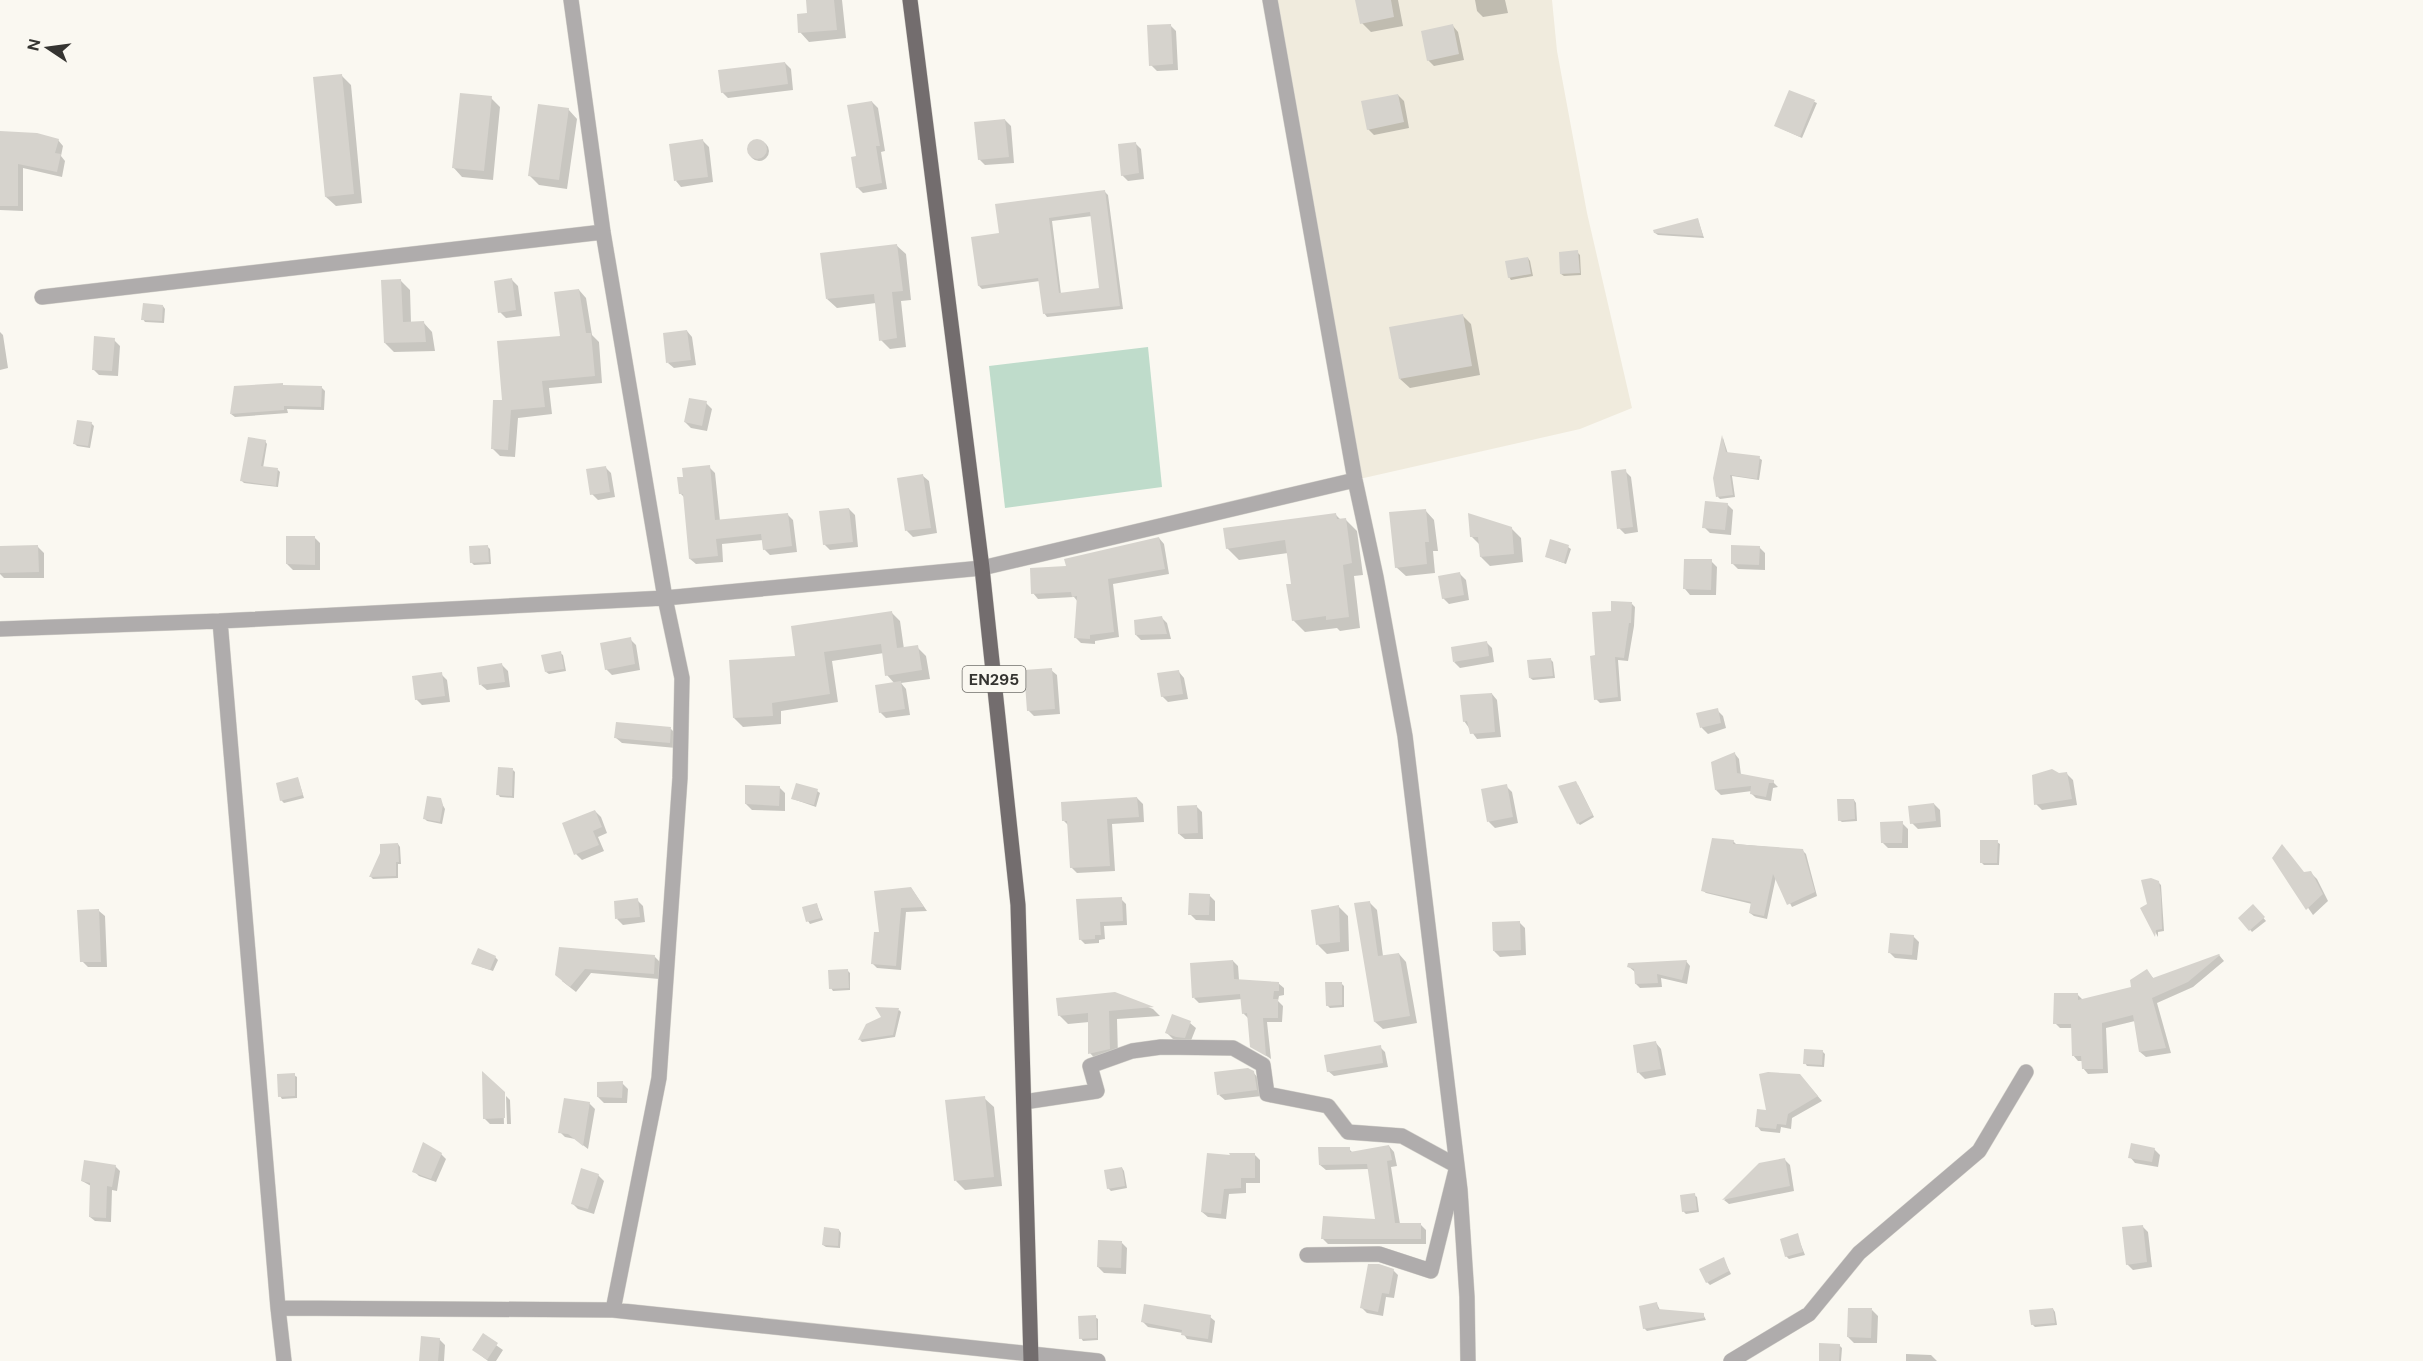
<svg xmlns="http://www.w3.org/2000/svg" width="2423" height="1361" font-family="'DM Sans',sans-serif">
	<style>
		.built { fill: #f0ebdd }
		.green { fill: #bfdccb }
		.shadow { fill: #0003; fill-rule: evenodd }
		.building { fill: #d6d3cd; fill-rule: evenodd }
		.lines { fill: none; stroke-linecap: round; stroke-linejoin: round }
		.minor-casing { stroke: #d7d5ce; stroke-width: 16 }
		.primary-casing { stroke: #d7d5ce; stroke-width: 16 }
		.minor { stroke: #afacac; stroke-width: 15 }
		.primary { stroke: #736d6e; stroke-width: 15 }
		.labels { text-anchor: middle; stroke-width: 5; stroke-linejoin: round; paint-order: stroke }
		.shield { fill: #faf8f1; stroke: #706f6b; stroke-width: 1.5 }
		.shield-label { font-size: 16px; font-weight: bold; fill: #353431 }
	</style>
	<rect width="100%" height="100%" fill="#faf8f1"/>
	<path class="built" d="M1270 0H1552L1557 51 1587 213 1632 408 1580 429 1355 480Z"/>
	<path class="green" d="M1148 347 1162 487 1005 508 989 366Z"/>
	<path class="shadow" d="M807 0H842L846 38 809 42 800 32 808 15Z
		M1357 0H1398L1403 26 1371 32 1362 23Z
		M1475 0H1505L1508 13 1483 17 1477 11Z
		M1170 25 1176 31 1178 70 1157 71 1151 65Z
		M1453 26 1458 32 1464 60 1434 66 1428 60Z
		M785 63 791 69 793 90 728 98 722 92Z
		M342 76 351 85 362 203 336 206 326 197Z
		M1790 92 1817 103 1802 138 1776 126Z
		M1398 95 1404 101 1409 128 1374 135 1368 129Z
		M491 98 500 107 493 180 462 177 453 167Z
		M872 102 878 108 885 151 881 152 887 189 863 193 857 187 858 157Z
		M568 109 577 119 567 189 539 185 530 176Z
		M1005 120 1011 126 1014 163 985 165 979 159Z
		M0 133 58 140 63 146 61 156 65 161 62 177 23 168V211L0 210Z
		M703 141 709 147 713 182 681 187 676 181Z
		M749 151a10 10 0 1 1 20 0a10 10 0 1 1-20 0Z
		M1135 143 1141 149 1144 179 1128 181 1122 175Z
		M1105 192 1108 195 1123 309 1047 317 1044 313 1040 281 982 289 979 286 1001 235ZM1092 216 1101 289 1061 294 1052 221Z
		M1698 220 1704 238 1658 235 1655 233Z
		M896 245 906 254 911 300 901 301 906 347 890 349 881 340 876 303 837 308 827 299Z
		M1577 252 1580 255 1581 275 1564 276 1561 274Z
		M1528 258 1530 261 1533 276 1511 280 1509 277Z
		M512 280 518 286 522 316 506 318 500 312Z
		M401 281 410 290 411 323 423 322 432 332 435 351 394 352 385 343Z
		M579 290 586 298 592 335 599 342 602 383 549 388 552 414 518 418 515 457 500 456 492 448 504 401 562 337Z
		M163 306 165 309 164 323 145 322 143 319Z
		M1462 315 1471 324 1480 375 1410 388 1400 379Z
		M687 331 692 337 696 365 674 368 668 363Z
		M0 332 3 335 8 368 0 370Z
		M114 340 120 346 118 376 99 375 93 369Z
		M284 386 321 387 325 391 324 410 287 409 288 413 235 417 231 414Z
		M706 403 712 409 707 431 691 428 685 422Z
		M91 423 94 426 90 448 77 446 75 444Z
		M1723 438 1728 454 1759 458 1762 460 1759 480 1732 476 1735 497 1720 499 1718 497Z
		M265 441 267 444 263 468 278 470 280 472 278 487 244 483 241 480Z
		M709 467 715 473 720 521 787 514 793 520 797 552 770 555 764 549 763 540 722 544 723 562 696 564 690 559 685 498 680 493Z
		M606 468 611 473 615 497 598 500 592 494Z
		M1625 471 1631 477 1638 532 1625 534 1619 528Z
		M923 476 929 481 937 533 913 537 907 531 899 479Z
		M1727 504 1733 510 1731 535 1710 533 1704 527Z
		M849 509 855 515 858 547 830 550 824 544Z
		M1425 510 1434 520 1438 551H1433L1435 573 1406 576 1396 567Z
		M1335 514 1341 520 1345 519 1357 531 1363 575 1354 576 1360 628 1340 631 1337 628 1305 632 1293 620 1292 585 1288 553 1239 560 1227 548Z
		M1511 528 1521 538 1523 562 1490 566 1481 557 1480 545 1472 537Z
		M314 537 320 543V570H293L287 564Z
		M1159 538 1164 544 1169 574 1113 584 1119 637 1095 641V644L1081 643 1075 637 1078 602 1074 597 1038 599 1033 593 1068 568Z
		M487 546 490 549 491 564 474 565 471 562Z
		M0 547H38L44 553V578H4L0 574Z
		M1568 547 1571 549 1566 564 1547 557Z
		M1759 547 1765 553V570L1738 569 1732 563Z
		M1711 561 1717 567 1716 595H1690L1685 589Z
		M1460 574 1466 580 1469 600 1449 604 1443 598Z
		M1632 604 1635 607 1634 626 1628 661 1618 660 1621 701 1600 703 1596 699 1597 656 1612 612Z
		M891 612 900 621 904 649 917 647 926 656 930 679 901 683 906 689 910 715 886 718 880 712 895 684 887 675 884 653 832 661 838 702 781 711V724L743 727 734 718 797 657Z
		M1161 617 1167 623 1171 639 1141 640 1136 635Z
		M630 639 636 645 640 670 612 675 606 669Z
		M1486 642 1492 648 1494 662 1460 668 1454 662Z
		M560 653 563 655 566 671 549 674 546 672Z
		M1551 660 1553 662 1555 678 1533 680 1530 678Z
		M502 665 508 671 510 687 487 690 481 685Z
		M1051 670 1057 675 1060 714 1034 716 1028 710Z
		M1179 672 1184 678 1188 699 1168 702 1162 696Z
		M441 674 447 680 450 702 422 705 416 699Z
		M1492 694 1497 700 1501 737 1477 739 1464 721Z
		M1717 710 1723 716 1726 728 1708 734 1702 728 1698 715Z
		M671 729 677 735 676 748 622 743 616 738Z
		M1735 754 1739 759 1741 775 1773 782 1778 787 1773 788 1771 801 1756 798 1751 793 1752 791 1721 795 1716 790Z
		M513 770 515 772 514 798 500 797 498 794Z
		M2067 774 2073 780 2077 805 2042 810 2036 804 2058 775Z
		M298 779 304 798 284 803 281 800Z
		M1578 785 1594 817 1580 825 1578 823Z
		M1506 786 1512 792 1518 823 1495 828 1489 822 1483 790Z
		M779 787 785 793V811L752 810 746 804Z
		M817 791 820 793 816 807 793 799Z
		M1137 798 1143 804 1144 822 1112 824 1115 871 1077 873 1071 867 1068 825 1064 821Z
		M440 800 445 809 442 824 427 821 424 818Z
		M1854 800 1856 803 1857 821 1842 822 1839 820Z
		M1934 804 1940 810 1941 827 1918 829 1912 823Z
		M1196 806 1202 812 1203 839H1185L1179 834Z
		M595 811 601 817 607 833 598 837 604 851 582 860 576 854 564 824Z
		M1902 823 1908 829V848H1888L1882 842Z
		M1733 841 1736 844 1802 850 1806 854 1817 896 1792 907 1776 877 1767 919 1754 916 1750 913 1752 904 1706 893 1702 890Z
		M1997 842 2000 844 1999 865H1984L1981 862Z
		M398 844 400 847 401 864H398V878L373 879 371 877Z
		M2274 858 2305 873H2311L2317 879 2328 901 2313 915Z
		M2158 882 2161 885 2164 931 2158 932V937L2142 908 2149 905Z
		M911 888 927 911 906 912 901 970 877 968 873 964 880 934Z
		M1209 895 1215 901V921L1196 920 1190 914Z
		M1121 899 1126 904 1127 925 1104 926 1105 939 1099 940V943L1085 944 1080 939Z
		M637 900 643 906 645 922 623 925 617 919Z
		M1369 902 1377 910 1383 956 1399 954 1406 962 1417 1023 1383 1029 1375 1022Z
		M817 905 823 920 810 924 808 921Z
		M2253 906 2266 921 2252 932 2240 918Z
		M1339 907 1348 916 1349 951 1327 954 1318 945Z
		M99 911 105 916 107 967H88L82 961Z
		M1519 922 1525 928 1526 955 1500 957 1494 951Z
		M1913 936 1919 942 1917 960 1895 958 1889 952Z
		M560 949 655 957 660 962 659 979 591 973 576 992 562 981Z
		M2219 955 2224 961 2193 987 2157 1003 2171 1053 2146 1057 2140 1052 2135 1021 2106 1028 2108 1073 2088 1074 2083 1068V1061H2078L2073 1055V1028H2060L2055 1023 2077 994 2083 1000 2132 988 2147 971 2154 979Z
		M495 957 498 960 493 971 473 964Z
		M1233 961 1238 966 1239 980 1278 983 1284 988V995L1279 996 1278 1001 1283 1006 1282 1022H1267L1271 1059 1252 1046 1249 1019 1243 1013 1242 999 1199 1003 1194 998Z
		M1686 961 1690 966 1687 984 1661 978 1662 987 1640 988 1636 984 1635 972 1629 967Z
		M847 970 850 973V990L833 991 831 988Z
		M1341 983 1344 986V1007L1330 1008 1327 1005Z
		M1115 994 1153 1009 1160 1016 1117 1019 1118 1057 1098 1062 1090 1053 1089 1022 1068 1024 1059 1015Z
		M899 1010 901 1012 895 1037 862 1042 860 1040 868 1025Z
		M1190 1023 1196 1028 1190 1043 1173 1039 1167 1033Z
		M1656 1043 1661 1049 1666 1075 1645 1079 1639 1073 1634 1046Z
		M1380 1047 1385 1052 1388 1067 1334 1076 1328 1071Z
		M1822 1051 1825 1054 1824 1067 1807 1066 1805 1063Z
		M1253 1072 1259 1079 1262 1096 1225 1100 1219 1095Z
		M294 1075 297 1077V1098L282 1099 280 1096Z
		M1804 1080 1822 1101 1792 1118 1791 1129 1781 1127 1780 1133 1761 1131 1757 1126 1768 1112Z
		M622 1083 628 1089 627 1103H604L598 1097Z
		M503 1093 504 1124H490L484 1118Z
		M506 1096 510 1100 511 1124H507Z
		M984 1098 994 1107 1002 1186 965 1190 956 1181Z
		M589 1103 595 1109 588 1149 575 1139 565 1137 560 1132Z
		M1389 1146 1394 1152 1397 1166 1391 1167 1400 1224 1421 1225 1426 1230V1244H1328L1323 1239 1377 1220 1369 1169 1326 1170 1320 1165 1349 1149 1353 1153Z
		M2154 1149 2160 1155 2158 1167 2135 1163 2130 1157Z
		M441 1154 446 1159 436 1182 419 1176 414 1171Z
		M1254 1154 1260 1160V1183H1246V1193L1229 1194 1226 1219 1208 1217 1202 1212 1231 1156Z
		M1784 1159 1790 1165 1794 1191 1729 1204 1724 1200Z
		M115 1166 120 1171 117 1191 112 1190 111 1222 95 1221 90 1217 91 1186 82 1181Z
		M1122 1168 1124 1171 1127 1188 1111 1191 1108 1188Z
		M598 1175 604 1181 594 1214 578 1209 572 1203Z
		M1694 1195 1697 1197 1699 1212 1686 1214 1683 1211Z
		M2142 1226 2148 1232 2152 1267 2133 1270 2127 1264Z
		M839 1230 841 1233 840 1248 826 1247 823 1245Z
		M1797 1235 1805 1255 1789 1259 1786 1256Z
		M1121 1242 1127 1248 1126 1274 1104 1273 1098 1267Z
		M1723 1258 1731 1274 1710 1285 1707 1282Z
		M1393 1270 1398 1275 1394 1298 1386 1297 1383 1316 1367 1313 1362 1308Z
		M1657 1304 1660 1310 1703 1314 1706 1320 1647 1331 1644 1328Z
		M2053 1309 2055 1312 2057 1325 2035 1327 2032 1324Z
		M1872 1310 1878 1316 1877 1343H1854L1848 1337Z
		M1095 1317 1098 1319V1340L1083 1341 1081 1338Z
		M1210 1317 1215 1321 1212 1343 1187 1339 1183 1333 1148 1327 1143 1322Z
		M483 1336 503 1350 496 1361H488L474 1350Z
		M439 1339 445 1345 444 1361H420Z
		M1839 1345 1842 1348 1841 1361H1820Z
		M1906 1354 1931 1355 1937 1361H1906Z"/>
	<path class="building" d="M806 0H834L837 30 798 33 797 14 807 13Z
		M1355 0H1391L1394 17 1360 24Z
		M1171 24 1173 64 1149 66 1147 25Z
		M1453 24 1459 54 1427 61 1421 31Z
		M785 62 788 84 721 93 718 70Z
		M342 74 354 194 325 197 313 77Z
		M1789 90 1815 100 1800 137 1774 126Z
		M460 93 492 96 484 171 452 168Z
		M1398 94 1404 122 1367 130 1361 101Z
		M872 101 880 146H876L882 183 856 188 851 157 856 156 847 105Z
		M538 104 569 108 559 180 528 176Z
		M1005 119 1009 157 978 160 974 122Z
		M0 131 37 133 59 139 55 153 61 154 57 172 18 164V206H0Z
		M747 149a10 10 0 1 1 20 0a10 10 0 1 1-20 0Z
		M703 139 708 177 674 181 669 144Z
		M1136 142 1139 173 1121 176 1118 144Z
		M1105 190 1120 306 1043 314 1038 278 978 286 971 237 999 233 995 204ZM1090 212 1099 288 1059 293 1049 218Z
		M1698 218 1703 236 1654 233 1653 230Z
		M897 244 903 291 892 292 897 338 879 341 874 294 826 299 820 253Z
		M1578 250 1580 273 1560 274 1559 252Z
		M1528 257 1531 274 1508 278 1505 261Z
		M512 278 516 310 498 313 494 281Z
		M401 279 403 322 424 321 426 342 384 343 381 280Z
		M579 289 586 333H591L595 376 542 381 545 407 511 410 508 450 491 449 493 400H502L497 341 560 336 554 292Z
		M143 303 163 305 162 321 141 320Z
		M1463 314 1472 366 1399 379 1389 327Z
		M687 330 691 360 666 363 663 333Z
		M94 336 115 338 112 371 92 370Z
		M283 383V385L322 386 321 407 284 406V410L230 414 234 386Z
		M689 398 707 401 702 426 684 422Z
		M77 420 92 422 88 446 73 444Z
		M1722 435 1726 452 1760 456 1757 479 1730 475 1733 495 1716 497 1713 478Z
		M248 437 266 440 261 466 278 468 276 486 240 481Z
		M710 465 715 520 788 513 792 546 763 550 761 534 716 539 718 556 689 559 683 494H679L677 477H683L682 468Z
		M606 466 610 492 590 495 586 469Z
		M1626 469 1633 527 1617 529 1611 471Z
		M923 474 931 528 905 531 897 478Z
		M1705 501 1728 503 1725 530 1702 528Z
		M849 508 853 542 823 545 819 511Z
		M1426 509 1429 542H1425L1427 564 1395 568 1389 512Z
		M1336 513 1337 519 1346 518 1352 563 1343 565 1349 617 1326 620V616L1292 621 1286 584H1291L1285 540 1226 549 1223 528Z
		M1468 513 1512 527 1514 554 1480 557 1478 537H1470Z
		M286 536H315V565L286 564Z
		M1159 537 1165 569 1108 579 1114 632 1090 635V639L1074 638 1077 596 1072 597 1071 592 1031 594 1030 568 1066 566 1064 559Z
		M1550 539 1569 545 1564 563 1545 557Z
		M38 545 39 572 0 573V546Z
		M488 545 489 562 470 563 469 546Z
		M1731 545 1760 546 1759 565 1731 564Z
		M1684 559H1712L1711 590 1683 589Z
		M1460 572 1464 595 1442 599 1438 576Z
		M1611 601 1632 602 1631 623H1629L1624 658 1615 657 1618 697 1594 700 1590 656 1595 655 1592 612 1611 611Z
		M892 611 897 648 918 645 922 670 885 676 881 644 824 652 830 694 772 703 773 716 733 718 729 660 795 656 791 626Z
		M1162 616 1167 634 1135 635 1134 620Z
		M631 637 635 664 605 670 600 643Z
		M1487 641 1489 656 1453 662 1451 647Z
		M561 651 564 669 545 672 541 655Z
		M1551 658 1553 676 1529 678 1527 660Z
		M502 663 505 682 479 685 477 667Z
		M1052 668 1055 709 1027 711 1024 670Z
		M1179 670 1183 694 1161 697 1157 673Z
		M442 672 445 696 415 700 412 676Z
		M901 681 905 709 879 713 875 685Z
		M1492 693 1495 732 1470 734 1467 721 1463 722 1460 695Z
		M1718 708 1721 723 1700 728 1696 713Z
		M616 722 671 727 670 743 614 738Z
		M1735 752 1737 773 1774 780V783H1769L1766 797 1750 794 1751 786 1715 790 1711 762Z
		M498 767 513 768 512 796 496 795Z
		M2052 769 2059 773 2067 772 2072 799 2034 805 2032 775Z
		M298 777 303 795 280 801 276 783Z
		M1576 781 1593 815 1577 824 1558 786Z
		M796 783 818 789 814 805 791 799Z
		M1507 784 1513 817 1487 822 1481 789Z
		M745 785 780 786 779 806 745 804Z
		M427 796 441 798 443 805 440 822 423 819Z
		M1137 797 1139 817 1107 819 1110 866 1070 868 1067 821H1062L1061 802Z
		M1837 799H1854L1855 819 1838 821Z
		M1934 803 1936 821 1910 824 1908 806Z
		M1197 805 1198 833 1178 834 1177 806Z
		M595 810 602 827 593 831 599 845 574 855 562 823Z
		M1903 821 1902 843H1881L1880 822Z
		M1712 838 1734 840 1733 844 1803 849 1815 892 1787 905 1773 874 1764 916 1749 913 1751 902 1701 891Z
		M1980 840H1998L1997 863H1980Z
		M398 843 399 862H396V876L369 877 380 853V844Z
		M2282 844 2304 872 2311 871 2323 894 2306 910 2272 858Z
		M2151 878 2159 881 2161 897 2162 929 2156 930 2155 937 2140 908 2147 904 2141 880Z
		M911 887 924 907 901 908 896 966 871 964 874 932H879L874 891Z
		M1189 893 1210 894 1209 915H1188Z
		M1122 897 1123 921 1100 922 1101 935H1095V939L1079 940 1076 899Z
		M638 898 640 917 615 919 614 901Z
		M1370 901 1378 956 1399 953 1410 1016 1374 1022 1354 903Z
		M817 903 821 918 806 922 802 907Z
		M2253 904 2265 917 2249 931 2238 918Z
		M1339 905 1340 942 1316 945 1311 910Z
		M99 909 101 962H80L77 910Z
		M1520 921 1521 950 1493 951 1492 922Z
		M1890 933 1914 935 1912 955 1888 953Z
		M559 947 655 955 654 974 585 969 570 987 555 975Z
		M478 948 496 956 490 970 471 964Z
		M2219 954 2220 955 2188 982 2152 998 2166 1048 2139 1052 2133 1015 2102 1023 2103 1069H2082L2081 1056H2072L2071 1024H2053L2054 993H2078V1000L2131 987 2130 980 2147 969 2153 978Z
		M1233 960 1234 979 1279 982V991H1274L1273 999H1278V1018H1263L1266 1056 1250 1047 1247 1013 1242 1014 1240 994 1192 998 1190 963Z
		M1687 960 1682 980 1657 974 1658 983 1635 984 1634 969 1627 967 1628 963Z
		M848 969 849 988 829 989 828 970Z
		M1325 982H1342V1005L1326 1006Z
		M1115 992 1154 1007 1109 1011 1110 1049 1088 1054V1013L1058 1016 1056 998Z
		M875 1007 899 1008 893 1035 858 1040 866 1024 881 1017Z
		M1172 1014 1191 1021 1185 1038 1176 1037 1165 1033Z
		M1656 1041 1661 1069 1637 1073 1633 1045Z
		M1381 1045 1383 1063 1327 1072 1324 1055Z
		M1804 1049 1823 1050 1822 1065 1803 1064Z
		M1248 1068 1254 1071 1257 1090 1217 1095 1214 1072Z
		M482 1071 505 1092V1118L483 1119Z
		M1768 1072 1800 1074 1818 1096 1788 1114 1786 1125 1777 1124 1776 1129 1755 1127 1757 1109 1766 1110 1759 1074Z
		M295 1073V1096L278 1097 277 1074Z
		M623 1081 622 1098 597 1097V1082Z
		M985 1096 994 1177 954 1181 945 1100Z
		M564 1098 590 1102 583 1146 568 1134 558 1133Z
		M423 1142 442 1153 431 1179 412 1172Z
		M2131 1143 2155 1148 2152 1162 2128 1158Z
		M1389 1145 1392 1160 1387 1161 1395 1223H1421V1239H1321L1323 1216 1375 1219 1367 1164 1319 1165 1318 1147H1350V1152Z
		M1207 1153 1230 1155 1229 1153H1255V1178H1241V1188L1224 1189 1221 1214 1201 1212Z
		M1785 1158 1790 1186 1722 1200 1759 1163Z
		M84 1160 116 1165 112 1187 107 1186 106 1218 89 1217 90 1183 81 1181Z
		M1122 1167 1125 1186 1107 1189 1104 1170Z
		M581 1168 599 1174 588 1209 571 1204Z
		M1695 1193 1697 1210 1682 1212 1680 1195Z
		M2143 1225 2147 1262 2126 1265 2122 1227Z
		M824 1227 839 1229 838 1246 822 1245Z
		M1798 1233 1803 1252 1785 1257 1780 1239Z
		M1098 1240 1122 1241 1121 1268 1097 1267Z
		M1724 1257 1729 1271 1706 1283 1699 1269Z
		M1368 1264H1379L1394 1269 1389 1294 1382 1293 1378 1312 1360 1308Z
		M1657 1302 1658 1309 1704 1313V1318L1643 1329 1639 1306Z
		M1144 1304 1211 1315 1208 1339 1181 1335 1182 1330 1141 1322Z
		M1848 1308H1872L1871 1338 1847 1337Z
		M2053 1308 2055 1323 2031 1325 2029 1310Z
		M1096 1315 1097 1338 1079 1339 1078 1316Z
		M483 1333 498 1343 487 1360 472 1350Z
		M421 1336 440 1338 438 1361H419Z
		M1819 1343 1840 1344 1839 1361H1819Z"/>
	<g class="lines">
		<g class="minor-casing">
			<path id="minor" d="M571 0 603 232 665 598 682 678 680 778 659 1078 613 1310
				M1270 0 1355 480 1376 577 1405 736 1460 1190 1467 1297 1468 1361
				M42 297 603 232
				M220 621 278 1308
				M0 629 220 621 665 598 982 568 1355 480
				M1024 1102 1097 1091 1090 1066 1132 1051 1161 1047 1233 1048 1263 1065 1267 1094 1328 1106 1348 1132 1402 1136 1457 1166 1431 1271 1379 1254 1307 1255
				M284 1361 278 1308 613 1310 1098 1361
				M1731 1361 1809 1314 1859 1253 1979 1151 2026 1072"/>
		</g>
		<g class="primary-casing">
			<path id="primary" d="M910 0 982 568 1018 905 1031 1361"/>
		</g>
		<use href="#minor" class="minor"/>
		<use href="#primary" class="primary"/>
	</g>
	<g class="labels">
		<rect class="shield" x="962.5" y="666" width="63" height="26" rx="4.5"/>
		<g class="shield-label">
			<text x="994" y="685">EN295</text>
		</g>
	</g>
	<g transform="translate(48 48) rotate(283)" stroke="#faf8f1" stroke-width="4.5" paint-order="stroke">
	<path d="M0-4.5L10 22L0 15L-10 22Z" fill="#353431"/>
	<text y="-9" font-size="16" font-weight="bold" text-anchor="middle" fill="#353431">N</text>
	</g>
</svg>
